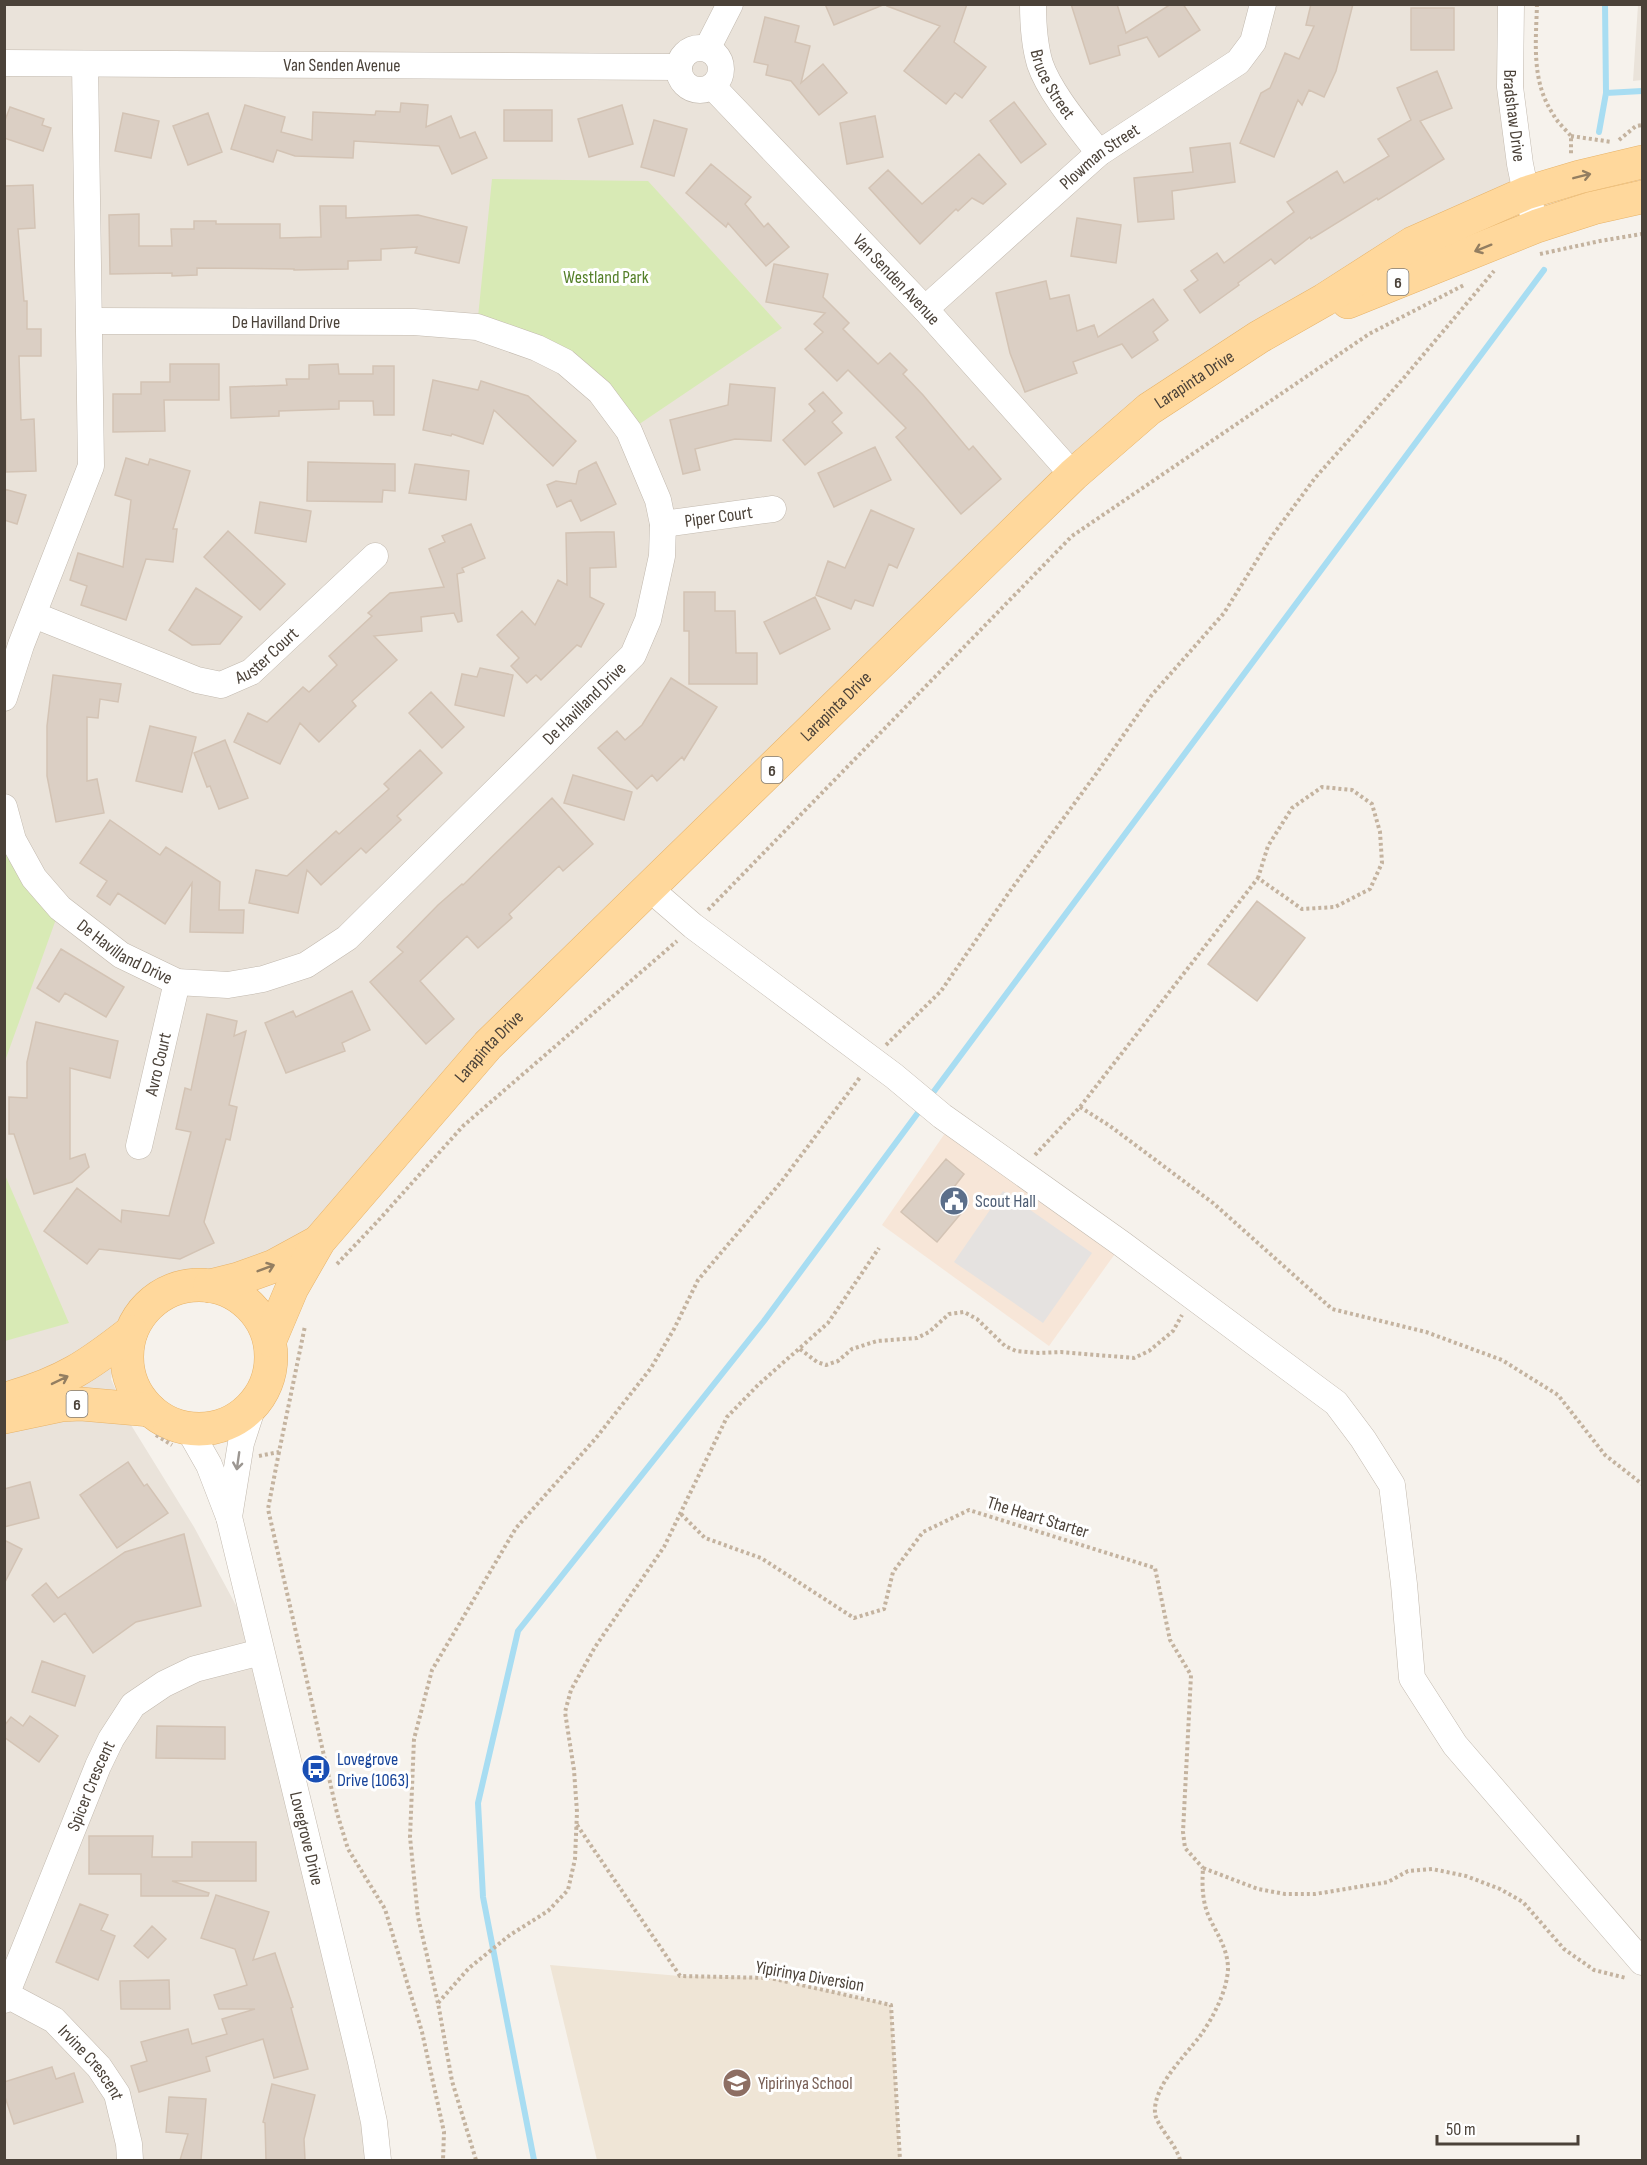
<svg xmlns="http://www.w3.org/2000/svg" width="1647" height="2165" font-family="'Sofia Sans Condensed',sans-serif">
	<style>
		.residential { fill: #eae3da }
		.commercial { fill: #f7e6d8 }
		.education { fill: #efe5d6 }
		.green { fill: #d8eab5 }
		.parking { fill: #e5e2e0 }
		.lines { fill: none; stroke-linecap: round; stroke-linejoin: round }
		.stream { stroke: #a8ddf2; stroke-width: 6 }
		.building { fill: #dbcfc4; stroke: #d3c3b4; stroke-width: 1.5 }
		.minor-casing { stroke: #c2b9ae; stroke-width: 27 }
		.major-casing { stroke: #e7b369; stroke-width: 34 }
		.path { stroke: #c4b39f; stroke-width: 4; stroke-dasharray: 3 3; stroke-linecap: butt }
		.minor { stroke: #fff; stroke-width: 26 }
		.major { stroke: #ffd89c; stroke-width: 33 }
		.oneway { stroke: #937e61 }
		.oneway2 { stroke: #9c9792 }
		.labels { text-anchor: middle; stroke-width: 6; stroke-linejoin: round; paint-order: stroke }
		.shield { fill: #fff; stroke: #817b74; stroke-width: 1.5 }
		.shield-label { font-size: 16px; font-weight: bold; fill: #4b4239 }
		.street-label { font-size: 18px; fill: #4b4239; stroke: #fff }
		.park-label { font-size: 18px; fill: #547f29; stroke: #fff }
		.service-label { font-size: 18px; fill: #4e5e75; stroke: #fff; text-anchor: start }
		.transit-label { font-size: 18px; fill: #164399; stroke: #fff; text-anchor: start }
		.education-label { font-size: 18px; fill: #785e54; stroke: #fff; text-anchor: start }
	</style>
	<rect width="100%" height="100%" fill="#f6f2ec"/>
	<path class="residential" d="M5 5H1522L1526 193 1149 409 650 889 319 1241 170 1280 121 1319 111 1379 131 1425 194 1527 261 1652 378 2160H5Z
		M1638 5H1642V80L1633 81Z"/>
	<path class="commercial" d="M952 1123 1122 1244 1049 1346 882 1225Z"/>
	<path class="education" d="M550 1965 680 1976 770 1978 891 2005 900 2160H597Z"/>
	<path class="green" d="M492 179 648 181 782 328 629 431 600 392 477 327Z
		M4 807 60 908 5 1061H4Z
		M5 1175 69 1323 5 1341H4Z"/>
	<path class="parking" d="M1003 1191 1092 1253 1043 1323 954 1262Z"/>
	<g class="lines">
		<path class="stream" d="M1606 93 1642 91
			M1599 132 1606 93 1605 4
			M929 1098 1544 270
			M534 2160 483 1897 478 1803 518 1631 764 1321 923 1106"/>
	</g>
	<path class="building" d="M825 4H883V5L834 25Z
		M888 4H967L954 42 986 67 962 98 955 93 946 104 904 71 940 26 887 6Z
		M1071 4H1117L1126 33 1171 4H1183L1200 30 1159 57 1147 37 1118 46 1120 55 1090 64Z
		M1311 4H1353L1336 71 1324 97 1309 90 1302 105 1298 100 1274 157 1240 143 1261 93 1270 88 1285 53 1299 59 1314 26 1306 25Z
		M1411 8H1454V50H1411Z
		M765 17 799 26 795 42 810 46 801 83 823 64 847 93 819 115 791 81 766 75 768 65 754 62Z
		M1437 71 1452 108 1420 121 1444 159 1378 200 1377 198 1311 239 1310 237 1275 264 1271 259 1238 283 1239 285 1200 313 1184 290 1198 280 1191 271 1217 253 1224 263 1294 212 1287 202 1337 171 1344 183 1389 156 1378 139 1411 120 1397 88Z
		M1014 102 1046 144 1021 163 990 121Z
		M401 103 428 105 426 127 451 116 460 138 475 132 487 158 452 174 439 146 354 141 353 158 295 156 277 150 273 162 231 149 245 105 285 117 281 132 312 140 313 112 375 115 376 111 400 112Z
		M622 105 633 144 589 157 578 119Z
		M10 107 44 119 42 125 51 128 43 151 4 138V123Z
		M504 110H552V141H504Z
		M123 113 159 121 151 158 115 151Z
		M208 113 222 152 188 165 173 126Z
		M875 116 883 157 847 164 840 123Z
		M654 120 687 129 674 176 641 167Z
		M1230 143 1235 182 1172 191 1174 219 1138 222 1134 178 1193 172 1190 148Z
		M979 154 1006 184 983 204 972 198 958 211 956 209 920 244 869 188 888 170 922 204Z
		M711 164 751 197 745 204 764 227 768 223 789 247 766 266 728 223 726 227 686 193Z
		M33 185 35 228 18 229 24 301H27V329H41V356H19L21 420 34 419 36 471 6 472 4 186Z
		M320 206H346V218L418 215 467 227 459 263 415 253 417 247 381 249V260L348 261V269L294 270V269L197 268V275L172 276V273L110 274 109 215 139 214V246H172L171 229H194V221H216V224H280V238L321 237Z
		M1077 218 1121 225 1116 263 1071 256Z
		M774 264 828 274 823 297 849 323 843 329 878 364 890 353 907 370 903 374 923 395 969 450 973 446 1001 479 961 514 896 437 906 428 848 370 837 381 805 349 823 332 814 324 825 313 766 302Z
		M1046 281 1050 299 1069 295 1077 331 1094 325 1098 337 1153 299 1168 320 1153 332 1158 340 1132 358 1122 344 1073 362 1077 373 1025 392 1010 353 996 293Z
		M170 364H219V400H164L165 431 113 432V394H141V382H170Z
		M338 364 339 374H373V366H394V415H374L373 401H339V409L279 411V416L231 418 230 387 287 385 286 379H309V365Z
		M433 380 478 390 481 381 528 396 576 441 553 466 494 410 483 444 452 434 451 436 423 430Z
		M730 384 775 388 771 441 735 439 695 449 700 470 683 474 670 420 728 405Z
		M823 392 842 413 832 422 842 433 805 465 783 440 815 411 809 404Z
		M875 447 891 480 834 507 818 473Z
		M126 458 148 465 150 459 190 471 173 529H177L173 562 146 559 126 620 81 605 87 586 70 580 78 553 123 567 131 500 115 495Z
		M308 462 395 464V491L383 490 382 502 307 501Z
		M596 462 616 504 581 521 571 500 557 507 547 485 556 481 576 484 579 471Z
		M415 464 469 471 466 500 409 493Z
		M4 489 26 495 17 524 4 520Z
		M260 502 311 511 306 542 255 533Z
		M871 510 914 529 897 568 889 564 873 606 855 600 851 609 816 595 828 561 845 568Z
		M471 524 485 558 462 568 464 572 457 574 462 621 458 622 454 613 421 617 422 631 374 636 397 660 352 701 356 706 319 742 300 723 280 764 234 742 248 713 267 722 303 687 309 692 337 665 329 656 372 616 368 613 390 593 444 587 429 549 445 542 442 536Z
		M228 531 285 584 260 610 204 557Z
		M597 532H614L616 567 590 568V597L604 604 581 647 577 645 541 680 536 675 527 683 511 666 519 658 497 635 522 611 535 625 558 580 567 585 566 533Z
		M196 588 242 617 220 644 192 645 169 630Z
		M684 592H715V611H735L736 653H757V684H689V631H684Z
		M815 597 830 629 780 654 764 622Z
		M480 668 513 675 504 716 455 705 462 674 477 677Z
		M53 675 121 684 118 702 100 699 98 718 87 717V781L97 779 104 813 56 822 47 776V726Z
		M671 678 717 707 684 760 682 757 657 781 652 775 637 789 598 748 617 731 625 740 642 725Z
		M431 692 464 727 442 748 409 713Z
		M150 726 196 737 182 792 136 781Z
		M225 740 248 798 219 809 210 786 207 787 194 753Z
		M420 750 442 773 397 816 401 820 366 853 361 848 321 885 307 870 298 913 249 903 256 870 287 876 336 831 339 834 389 789 384 784Z
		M573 775 632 792 624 820 564 803Z
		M552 798 593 844 563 871 559 866 509 914 512 918 478 948 467 936 420 981 454 1019 426 1044 370 982 403 952 397 947 438 905 462 884 463 885Z
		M110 820 160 855 166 847 220 882 219 910H244L243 933 190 932 192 883 165 924 118 893 110 905 97 896 107 881 80 863Z
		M1257 901 1305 938 1257 1001 1208 964Z
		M61 949 124 987 106 1017 65 993 59 1002 37 988Z
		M352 991 370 1030 342 1043 345 1051 286 1073 265 1023 293 1011 296 1017Z
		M207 1014 237 1021 234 1036 246 1031 229 1105 237 1107 230 1140 226 1139 204 1222 214 1243 180 1259 99 1249 87 1264 44 1231 77 1188 121 1222 122 1210 169 1216 191 1132 176 1129 185 1088 191 1090Z
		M36 1022 118 1041 110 1078 70 1068V1159L85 1154 89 1167 72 1182 34 1194 14 1134H9V1097L27 1098V1062Z
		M946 1159 964 1174 951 1191 968 1205 937 1242 901 1212Z
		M128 1462 144 1486 147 1484 168 1513 117 1548 80 1495Z
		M30 1482 39 1518 4 1527V1489Z
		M184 1534 201 1606 136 1622 93 1653 65 1613 54 1622 32 1595 46 1583 58 1598 125 1552Z
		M4 1540 22 1549 4 1584Z
		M42 1661 85 1676 75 1706 32 1692Z
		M30 1716 58 1736 39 1762 4 1737V1726L11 1717 23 1726Z
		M157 1726 225 1727V1759L156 1758Z
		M89 1836H153L152 1857H192V1842H256V1881H172L209 1893 208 1896H141V1874H89Z
		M216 1895 269 1912 253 1960 275 1953 293 2007 291 2008 308 2069 274 2078 263 2039 206 2057 210 2071 139 2092 131 2066 147 2061 141 2042 188 2029 192 2044 227 2034 222 2019 255 2009H219L214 1995 247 1985 235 1949 201 1938Z
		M80 1904 108 1915 101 1930 115 1936 98 1980 56 1962Z
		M152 1926 166 1939 148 1958 134 1946Z
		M169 1980 170 2009H121L120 1981Z
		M52 2067 56 2079 74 2073 83 2102 14 2124 4 2094V2082Z
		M272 2084 315 2095 304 2139 305 2160H266L265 2123 263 2122Z
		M169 2097 206 2099 201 2160H180L188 2134 166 2132Z"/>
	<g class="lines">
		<g class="minor-casing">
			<g id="minor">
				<path id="s1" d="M1033 4C1033 25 1034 44 1040 64 1050 93 1080 128 1099 153"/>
				<path id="s2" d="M1511 4 1510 87 1520 164 1526 193 1537 226"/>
				<circle cx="700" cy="69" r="21"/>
				<path d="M707 49 730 4"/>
				<path id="s3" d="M4 63 679 67"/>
				<path id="s4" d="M713 87 925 309 1073 475"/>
				<path id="s5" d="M925 309 1099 153 1238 62 1253 42 1263 4"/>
				<path id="s6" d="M663 524 773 509"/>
				<path id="s7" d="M34 615 197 680 221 685 251 672 375 556"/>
				<path d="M4 698 21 645 91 466 85 64"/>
				<path id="s8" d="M4 807 13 840 34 878 60 908 121 955 177 982 228 985 263 979 306 965 347 938 633 655 648 620 662 556 663 524 658 500 629 431 600 392 565 362 537 348 477 327 414 322 90 321"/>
				<path d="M650 889 693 926 894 1076 942 1116 1122 1244 1336 1403 1363 1439 1392 1485 1404 1584 1412 1678 1455 1745 1642 1962"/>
				<path id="s9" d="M139 1146 177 982"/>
				<path id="s10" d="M188 1428 209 1465 229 1517 361 2062 374 2122 378 2160"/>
				<path d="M229 1517 241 1443 253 1406"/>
				<path id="s11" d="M7 1995 54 2020 99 2067 117 2094 129 2144 130 2160"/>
				<path id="s12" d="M4 2000 98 1766 111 1739 133 1705 164 1684 195 1669 261 1652"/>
			</g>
		</g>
		<g class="major-casing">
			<g id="major">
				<path d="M1348 302 1537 226 1593 208 1642 197"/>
				<circle cx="199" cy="1357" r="72"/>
				<path d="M210 1286 238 1279 274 1266 318 1242"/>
				<path id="s13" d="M270 1340 292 1288 319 1241 488 1045 1073 475 1149 409 1259 337 1324 300 1413 243 1526 193 1579 177 1642 162"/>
				<path d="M12 1397C64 1382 89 1365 131 1332"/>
				<path d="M4 1417 61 1405 81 1404 150 1410"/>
			</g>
		</g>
		<path class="path" d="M1537 4C1536 42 1531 81 1553 114 1557 122 1565 129 1571 136V155
			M1571 136 1612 142
			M1619 140 1636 126 1642 125
			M1540 254 1600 241 1642 234
			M708 910 1072 536 1369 334 1464 285
			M886 1045 941 991 1010 891 1096 774 1151 696 1224 613 1272 536 1315 478 1402 380 1494 271
			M1080 1107 1110 1126 1213 1203 1332 1309 1426 1332 1502 1360 1558 1395 1605 1455 1642 1484
			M1035 1155 1080 1107 1258 878 1302 909 1335 907 1370 889 1382 863 1380 832 1372 804 1352 790 1322 787 1292 808 1268 846 1258 878
			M337 1264 377 1222 463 1126 677 941
			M800 1349 817 1362 826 1365 838 1361 852 1349 877 1341 917 1338 929 1332 949 1314 964 1312 977 1319 1005 1346 1016 1351 1039 1353 1061 1352 1134 1358 1149 1351 1173 1331 1182 1315
			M156 1435 172 1445
			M279 1452 268 1509 337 1813 348 1849 385 1909 422 2032 444 2132 443 2160
			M259 1456 279 1452 305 1326
			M681 1514 705 1538 761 1558 854 1618 884 1609 893 1572 923 1532 969 1510 1155 1568 1170 1640 1191 1675 1183 1832 1185 1848 1203 1868
			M577 1825 680 1976 770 1978 891 2005 900 2160
			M438 2003 418 1917 410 1837 414 1739 432 1670 516 1528 596 1438 651 1368 674 1329 698 1280 781 1182 861 1076
			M476 2160 452 2081 438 2003 469 1968 510 1935 548 1911 568 1890 575 1859 577 1812 574 1770 565 1712 571 1690 595 1647 664 1547 727 1417 758 1385 828 1323 879 1248
			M1180 2160C1176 2144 1156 2125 1155 2113 1153 2086 1185 2056 1200 2036 1213 2018 1227 1991 1228 1969 1228 1949 1217 1934 1209 1917 1202 1901 1202 1885 1203 1868L1258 1889 1285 1894H1315L1388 1882 1408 1871 1432 1869 1466 1876 1500 1889 1523 1902 1564 1949 1594 1970 1626 1978"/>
		<use href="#minor" class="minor"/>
		<use href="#major" class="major"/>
	</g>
	<defs><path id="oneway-shaft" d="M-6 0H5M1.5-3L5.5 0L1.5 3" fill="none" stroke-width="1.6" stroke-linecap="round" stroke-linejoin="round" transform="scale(1.5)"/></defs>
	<g class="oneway">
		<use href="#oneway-shaft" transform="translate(1582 176) rotate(-14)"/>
		<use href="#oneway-shaft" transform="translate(1483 248) rotate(158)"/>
		<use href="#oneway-shaft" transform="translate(266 1268) rotate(-21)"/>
		<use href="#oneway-shaft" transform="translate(60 1380) rotate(-26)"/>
	</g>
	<use class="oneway2" href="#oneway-shaft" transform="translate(238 1461) rotate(98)"/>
	<defs>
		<g id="civic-disc" transform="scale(1.5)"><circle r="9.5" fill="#5c6f8a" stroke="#fff"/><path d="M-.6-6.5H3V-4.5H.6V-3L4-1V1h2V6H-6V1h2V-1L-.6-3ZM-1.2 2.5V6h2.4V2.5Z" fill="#fff"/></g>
		<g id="bus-disc" transform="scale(1.5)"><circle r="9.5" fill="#1a4fb4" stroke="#fff"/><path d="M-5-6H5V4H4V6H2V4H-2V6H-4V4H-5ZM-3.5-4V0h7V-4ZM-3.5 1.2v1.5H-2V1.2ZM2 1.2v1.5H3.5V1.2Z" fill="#fff"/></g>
		<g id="school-disc" transform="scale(1.5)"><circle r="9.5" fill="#8d6e63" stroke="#fff"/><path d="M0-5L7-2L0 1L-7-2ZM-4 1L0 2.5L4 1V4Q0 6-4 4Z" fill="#fff"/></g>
	</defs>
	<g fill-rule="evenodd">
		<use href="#civic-disc" x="954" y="1201"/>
		<use href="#bus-disc" x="316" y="1769"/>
		<use href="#school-disc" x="737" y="2083"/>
	</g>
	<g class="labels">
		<g class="shield">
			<rect x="1387.5" y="269" width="21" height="26" rx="4.5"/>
			<rect x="761.5" y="757" width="21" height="26" rx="4.5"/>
			<rect x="66.5" y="1391" width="21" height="26" rx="4.5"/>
		</g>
		<g class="shield-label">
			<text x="1398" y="288">6</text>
			<text x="772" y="776">6</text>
			<text x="77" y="1410">6</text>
		</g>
		<g class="street-label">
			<text dy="6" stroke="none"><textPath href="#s3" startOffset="338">Van Senden Avenue</textPath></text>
			<text dy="6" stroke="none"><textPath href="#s1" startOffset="84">Bruce Street</textPath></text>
			<text dy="6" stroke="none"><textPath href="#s2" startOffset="112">Bradshaw Drive</textPath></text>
			<text dy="6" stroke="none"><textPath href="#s5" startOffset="232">Plowman Street</textPath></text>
			<text dy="6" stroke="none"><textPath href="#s4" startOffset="266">Van Senden Avenue</textPath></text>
			<text x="286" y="328">De Havilland Drive</text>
			<text dy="6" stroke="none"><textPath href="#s13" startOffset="1341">Larapinta Drive</textPath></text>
			<text dy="6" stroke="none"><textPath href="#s6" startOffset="56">Piper Court</textPath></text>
			<text dy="6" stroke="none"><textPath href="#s7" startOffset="255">Auster Court</textPath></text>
			<text dy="6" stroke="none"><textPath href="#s8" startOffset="771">De Havilland Drive</textPath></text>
			<text dy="6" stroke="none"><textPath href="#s13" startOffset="855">Larapinta Drive</textPath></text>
			<text dy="6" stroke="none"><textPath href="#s8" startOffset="196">De Havilland Drive</textPath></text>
			<text dy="6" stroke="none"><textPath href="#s13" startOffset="369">Larapinta Drive</textPath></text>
			<text dy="6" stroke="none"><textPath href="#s9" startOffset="84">Avro Court</textPath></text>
			<text transform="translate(1038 1517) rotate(17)" y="6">The Heart Starter</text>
			<text dy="6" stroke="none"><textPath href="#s12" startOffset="231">Spicer Crescent</textPath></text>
			<text dy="6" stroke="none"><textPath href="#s10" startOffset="429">Lovegrove Drive</textPath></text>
			<text transform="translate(810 1976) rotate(10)" y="6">Yipirinya Diversion</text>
			<text dy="6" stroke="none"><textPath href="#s11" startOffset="110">Irvine Crescent</textPath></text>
		</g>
		<g class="park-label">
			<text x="606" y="283">Westland Park</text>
		</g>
		<g class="service-label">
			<text x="975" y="1207">Scout Hall</text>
		</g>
		<g class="transit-label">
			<text x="337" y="1765">Lovegrove<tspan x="337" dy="21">Drive (1063)</tspan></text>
		</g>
		<g class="education-label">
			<text x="758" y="2089">Yipirinya School</text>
		</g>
	</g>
	<rect width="1647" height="2165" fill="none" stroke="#4b4239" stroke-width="12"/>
	<path d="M1437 2135v9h141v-9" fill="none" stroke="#4b4239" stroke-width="3"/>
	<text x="1446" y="2135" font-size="18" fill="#4b4239" stroke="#ffffff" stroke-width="4.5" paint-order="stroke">50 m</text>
</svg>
